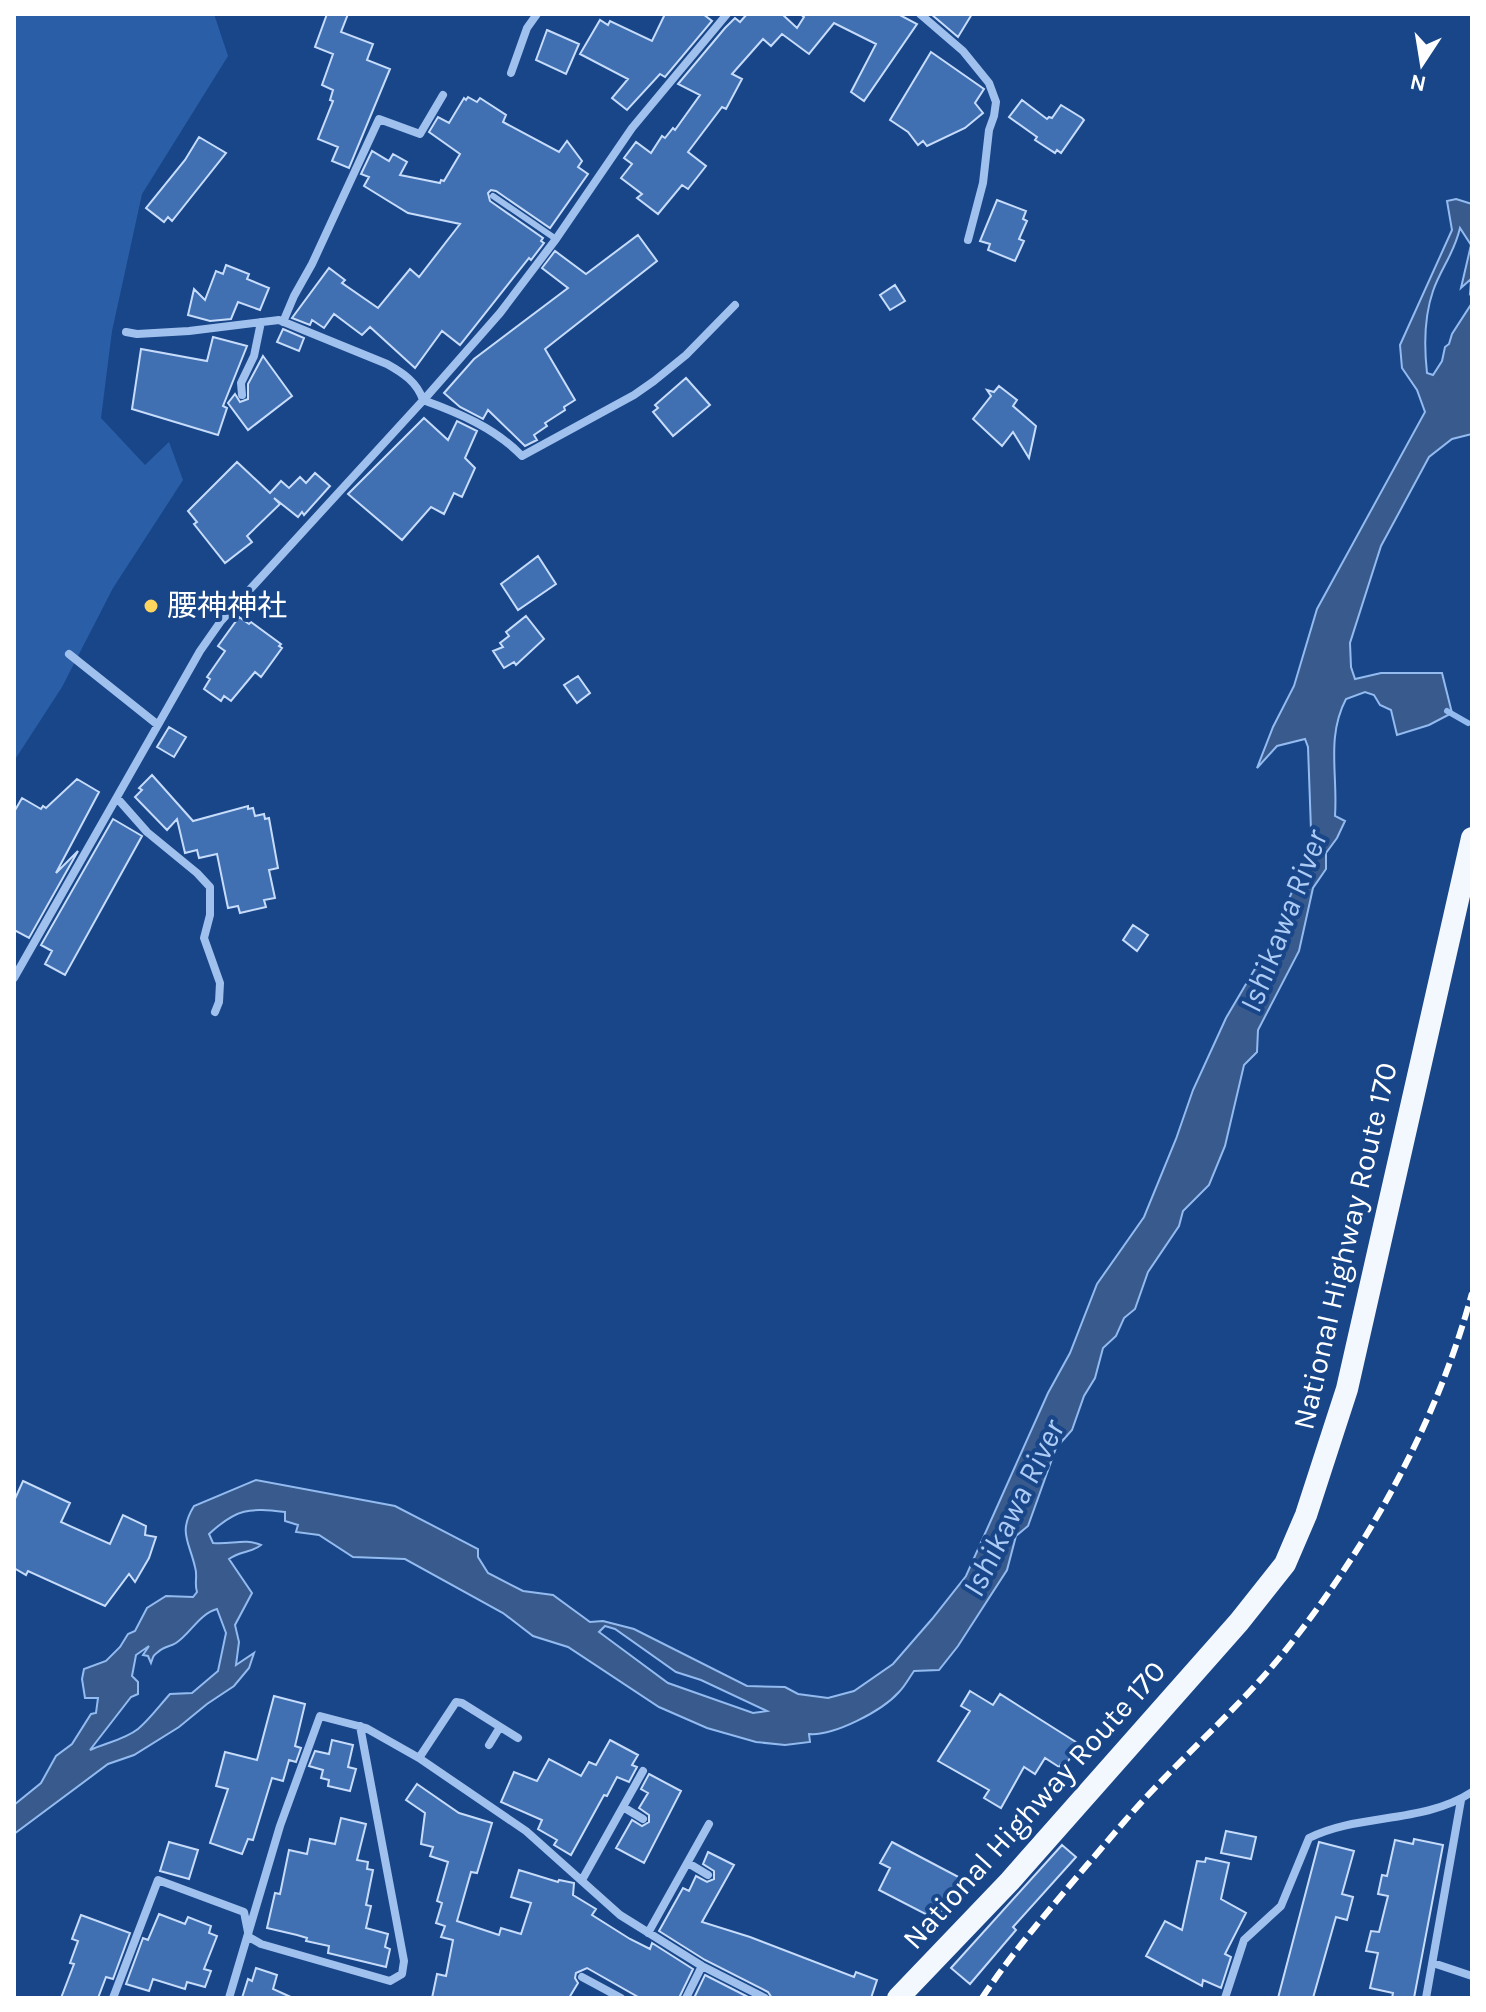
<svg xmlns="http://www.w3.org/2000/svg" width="1486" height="2012" font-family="Karla,'Noto Sans JP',sans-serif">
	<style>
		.green { fill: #2a5fa8 }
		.water { fill: #385a8c; stroke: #93bbf0; stroke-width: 2; fill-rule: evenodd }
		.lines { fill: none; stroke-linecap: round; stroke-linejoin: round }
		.stream { stroke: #93bbf0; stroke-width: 6 }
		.building { fill: #4070b2; stroke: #c6dcfa; stroke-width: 2 }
		.service { stroke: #a0c1ee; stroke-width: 6 }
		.minor { stroke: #a0c1ee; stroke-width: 8 }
		.trunk { stroke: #f3f8ff; stroke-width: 22 }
		.rail { stroke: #fff; stroke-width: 6; stroke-dasharray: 14 6; stroke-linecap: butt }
		.poi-dot { fill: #ffd65d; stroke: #184689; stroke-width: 3 }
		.labels { text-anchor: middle; stroke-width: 8; stroke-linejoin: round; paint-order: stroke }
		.poi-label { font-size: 30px; fill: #fff; stroke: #184689; text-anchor: start }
		.street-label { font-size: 30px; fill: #fff; stroke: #184689 }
		.water-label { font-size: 32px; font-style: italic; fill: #accbf5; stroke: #184689 }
	</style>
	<rect width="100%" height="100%" fill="#184689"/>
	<path class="green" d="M14 14H214L228 56 142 194 112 331 101 418 145 465 169 442 183 480 113 588 62 687 14 761Z"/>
	<path class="water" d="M1456 199 1472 204V293L1470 294 1471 279 1461 288 1471 245 1460 228C1454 254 1441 268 1433 291 1424 317 1424 346 1427 373L1433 375 1442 361 1445 347 1449 344 1452 334 1472 303V434L1452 439 1429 457 1381 546 1350 643 1351 667 1355 679 1381 673H1442L1452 713 1429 725 1397 735 1391 710 1380 705 1374 695 1365 692 1346 699C1326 737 1338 775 1335 816L1345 821 1337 838 1326 853V869L1313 888 1299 951 1258 1030 1257 1052 1244 1065 1225 1146 1209 1185 1183 1211 1179 1226 1148 1272 1135 1309 1124 1318 1116 1336 1103 1348 1095 1378 1084 1396 1072 1430 1056 1448 1028 1526 1016 1536 1007 1570 958 1646 939 1670 914 1671C909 1678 905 1686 899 1692 882 1711 834 1736 809 1734L810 1742 785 1745 756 1742 707 1728 659 1707 568 1647 533 1636 503 1613 405 1559 353 1557 319 1535 296 1532 298 1525 285 1521V1512C249 1508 237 1508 209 1534L213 1543C230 1545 246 1538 261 1545 251 1553 240 1551 229 1559L252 1593 235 1625 239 1642 236 1665 254 1653 249 1668 234 1686 207 1704 179 1727 134 1755 108 1764 14 1834V1805L41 1783 56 1756 72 1744 91 1714 96 1713 98 1698H85L82 1679 84 1669 106 1661 120 1647 128 1634 135 1631 147 1608 166 1596 193 1597 197 1592C194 1583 198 1576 195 1567 189 1541 178 1532 194 1506L256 1480 395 1506 478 1549V1557L488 1573 523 1591 553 1595 590 1622 603 1621 634 1629 747 1686 785 1687 798 1694 828 1698 854 1691 893 1664 932 1619 966 1576 1048 1393 1070 1353 1097 1284 1144 1217 1176 1139 1193 1090 1226 1018 1269 945 1305 862 1311 830 1308 747 1305 739 1277 746 1257 768 1273 727 1294 686 1317 609 1425 412 1417 390 1402 368 1400 345 1452 230 1447 201ZM217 1609 226 1633 218 1671 192 1693 170 1694C160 1705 149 1720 138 1729 124 1740 105 1743 90 1750L131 1697 138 1694V1682L132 1676 136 1655 149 1646 143 1655 148 1656 151 1663C154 1655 152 1657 158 1652 164 1646 170 1647 176 1643 191 1633 199 1614 217 1609ZM605 1626 615 1629 676 1672 701 1680 767 1711 753 1713 668 1683 599 1632Z"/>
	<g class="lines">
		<path class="stream" d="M1447 711 1468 723"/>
	</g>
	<path class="building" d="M327 14H348L341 32 373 44 367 60 390 69 349 168 332 161 338 147 318 139 333 101 330 100 333 90 322 85 333 54 315 47Z
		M665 14H703L712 21 665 77 660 74 627 110 612 98 628 79 580 54 600 20 608 25 610 21 652 41Z
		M747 14H782L797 28 804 17 800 14H898L917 24 864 101 851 92 876 44 834 23 809 54 782 34 771 46 763 39 732 74 742 79 726 109 722 107 688 152 706 166 688 189 682 185 658 214 637 198 642 194 621 178 632 164 624 158 636 142 651 153 662 136 665 138 673 128 675 130 700 95 678 84 725 28 735 18 740 22Z
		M931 14H972L958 37Z
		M547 30 579 44 566 74 536 60Z
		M931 52 984 89 975 103 983 113 965 128 927 146 923 141 918 145 908 132 890 120Z
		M468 97 477 102 480 98 506 115 503 122 559 152 567 141 582 161 578 167 588 174 550 228 496 191 491 190 488 193 490 201 543 238 541 241 544 243 531 260 529 258 460 345 442 331 415 368 370 327 362 335 334 314 324 328 312 320 310 325 292 318 329 268 345 280 342 283 378 308 410 269 419 277 460 224 408 213 364 186 369 177 361 174 372 151 389 161 393 154 407 162 400 175 440 183 441 180 444 181 460 154 429 132 438 117 449 123 464 98 466 100Z
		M1022 100 1047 119 1049 117 1052 118 1061 105 1082 118 1084 120 1061 153 1057 150 1055 153 1035 140 1037 137 1009 117Z
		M199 137 226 153 172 221 168 217 164 222 146 208 185 160Z
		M997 200 1026 211 1023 219 1027 221 1019 239 1024 241 1015 261 988 250 990 244 980 241Z
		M638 235 657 261 545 349 575 400 564 407 565 410 545 423 547 426 534 435 537 440 525 446 488 410 483 419 460 407 444 393 474 359 568 288 542 268 555 251 586 274Z
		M226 265 249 274 247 279 269 288 260 310 238 302 231 319 210 321 188 315 194 289 205 300 216 271 223 274Z
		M895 285 905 301 890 310 880 295Z
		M283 329 304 338 299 351 277 342Z
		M213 337 247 346 223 406 227 408 218 435 132 409 141 349 207 361Z
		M263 356 292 396 248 430 228 403 235 394 240 402 248 399V384Z
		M686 378 710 405 673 436 653 412 658 408 655 405Z
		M999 386 1017 400 1013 406 1036 426 1029 458 1013 432 1002 446 973 419 991 396 987 390 994 392Z
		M424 418 448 440 457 421 477 431 465 458 475 468 462 497 454 493 444 514 431 507 402 540 348 494Z
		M237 462 270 493 281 481 289 488 300 477 306 483 315 473 330 486 304 515 302 512 298 517 274 498 280 504 247 536 252 542 225 563 194 524 197 522 188 511Z
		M538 556 556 584 518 610 501 584Z
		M526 616 544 639 516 665 514 662 504 668 493 651 503 647 500 643 509 636 506 632Z
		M239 617 249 624 251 622 281 644 279 646 282 648 261 677 255 672 231 701 224 696 221 701 204 689 210 679 207 677 225 651 218 646Z
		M578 676 590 693 577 703 564 685Z
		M169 727 186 737 174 757 157 747Z
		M152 775 193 821 248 806V809L253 808 255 816 264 814 265 819 269 818 278 868 269 870 275 898 264 900 266 907 240 913 238 906 228 908 217 854 199 858 197 850 185 853 177 819 167 830 135 797 142 790 139 788Z
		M77 779 99 792 56 873 78 851 29 938 14 930V812L22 798 41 809 43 806 46 808Z
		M113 819 142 836 65 975 45 964 52 951 41 945Z
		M1133 925 1148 935 1137 951 1123 940Z
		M23 1481 70 1503 61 1522 110 1544 123 1515 146 1526 145 1535 156 1537 149 1558 135 1582 129 1574 105 1606 28 1571 26 1575 14 1568V1501Z
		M970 1691 993 1705 1000 1694 1079 1744 1065 1766 1061 1764 1059 1767 1045 1758 1035 1774 1024 1767 1001 1808 984 1798 989 1790 938 1761 970 1711 961 1706Z
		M274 1696 305 1704 295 1746 301 1748 296 1762 289 1760 283 1781 272 1778 253 1840 248 1839 242 1854 210 1843 228 1789 216 1786 225 1752 257 1760Z
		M332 1740 353 1745 348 1767 356 1769 350 1791 328 1786 329 1780 321 1778 323 1770 309 1766 315 1751 329 1754Z
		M610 1740 638 1755 632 1765 637 1767 629 1782 617 1777 607 1796 604 1795 571 1855 554 1845 557 1840 538 1829 542 1820 501 1802 514 1772 537 1781 549 1759 581 1776 589 1762 596 1765Z
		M649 1774 681 1791 644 1863 616 1848 632 1820 642 1826 649 1822V1815L639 1808 648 1793 641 1789Z
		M417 1784 459 1813 492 1823 477 1873 471 1872 457 1921 499 1935 501 1928 521 1934 531 1903 511 1897 519 1870 558 1882 559 1880 574 1883 573 1895 596 1909 592 1915 630 1939 650 1949 652 1943 693 1969 679 1998H640L587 1968 576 1973 575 1978 578 1983 569 1998H432L437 1974 446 1976 453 1940 441 1937 445 1926 436 1923 442 1903 437 1901 448 1862 430 1856 433 1847 421 1844 425 1813 406 1800Z
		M341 1818 366 1824 357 1860 368 1862 367 1869 373 1870 366 1905 371 1906 366 1928 388 1934 385 1947 390 1949 386 1967 328 1953 329 1946 306 1941 307 1938 297 1935 267 1928 275 1893 280 1894 289 1850 307 1854 310 1839 335 1844Z
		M1226 1831 1256 1837 1251 1859 1221 1853Z
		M1414 1839 1443 1845 1414 1998H1392L1393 1993 1370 1988 1378 1953 1366 1951 1371 1931 1379 1932 1388 1896 1378 1894 1382 1875 1387 1876 1395 1840 1413 1844Z
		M169 1842 198 1850 189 1879 160 1871Z
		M892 1842 966 1881 955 1903 948 1899 937 1920 879 1890 890 1868 880 1863Z
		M1319 1842 1354 1851 1342 1894 1353 1897 1347 1920 1336 1917 1313 1998H1278Z
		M1062 1845 1076 1857 1013 1927 1016 1930 970 1984 951 1968Z
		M708 1852 734 1865 702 1922 750 1937 854 1977 856 1972 877 1980 871 1998H772L768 1992 705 1960 659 1931 683 1888 689 1891 696 1876 707 1882 714 1879V1871L703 1864Z
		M1206 1858 1229 1863 1221 1899 1246 1913 1225 1954 1231 1957 1221 1988 1203 1980 1202 1986 1146 1956 1165 1921 1182 1930 1197 1861 1205 1862Z
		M159 1914 185 1924 188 1917 211 1926 209 1933 217 1936 204 1969 211 1971 205 1987 187 1982 185 1989 153 1979 149 1991 126 1984 143 1938 148 1940Z
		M81 1915 130 1933 113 1979 106 1977 98 1998H61L74 1964 70 1963 78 1941 72 1939Z
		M256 1968 277 1975 273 1989 293 1998H242L248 1979 252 1981Z
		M705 1975 750 1998H694Z"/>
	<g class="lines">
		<path class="service" d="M493 196 556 239"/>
		<path class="minor" d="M920 14 963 51 989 83 996 102 994 116 989 130 983 183 968 240
			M511 73 527 28 537 14
			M283 322 294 296 312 264 379 119 420 134 443 95
			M126 332 137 334 189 331 279 320 387 364C403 373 417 382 423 400
			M242 395 241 383 254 356 261 322
			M423 400C459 413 495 428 522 456L634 395 654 381 686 355 735 305
			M69 654 158 725
			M117 798 147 832 197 873 210 887V915L204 938 220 983 219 1002 215 1012
			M14 978 200 651 221 621 428 395 500 313 556 239 632 128 727 14
			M489 1745 500 1727
			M419 1758 456 1702 462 1703 518 1738
			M623 1807 643 1819
			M688 1863 708 1875
			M582 1880 643 1771
			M648 1933 709 1824
			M1433 1963 1472 1976
			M582 1977 621 1998
			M113 1998 158 1880 244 1912 249 1937 261 1944 390 1981 402 1974 404 1961 360 1726
			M229 1998 280 1826 320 1716 366 1728 419 1758 526 1831 620 1915 702 1966 765 1998
			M686 1998 702 1966
			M1225 1998 1244 1940 1281 1906 1309 1838C1358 1813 1423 1824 1472 1792
			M1426 1998 1461 1800"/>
		<path class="trunk" d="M898 1998 1010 1881 1239 1622 1285 1564 1306 1515 1347 1389 1472 838"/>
		<path class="rail" d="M982 1998C1014 1950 1050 1909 1087 1865 1108 1841 1129 1815 1151 1792 1195 1745 1244 1702 1285 1651 1368 1547 1437 1423 1472 1293"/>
	</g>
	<circle class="poi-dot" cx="151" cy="606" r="8"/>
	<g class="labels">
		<g class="poi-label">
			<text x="167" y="616">腰神神社</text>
		</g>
		<g class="street-label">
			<text transform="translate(1345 1246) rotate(-77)" y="10">National Highway Route 170</text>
			<text transform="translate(1034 1805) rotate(-48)" y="10">National Highway Route 170</text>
		</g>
		<g class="water-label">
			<text transform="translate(1283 921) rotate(-69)" y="11">Ishikawa River</text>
			<text transform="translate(1013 1508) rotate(-64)" y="11">Ishikawa River</text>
		</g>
	</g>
	<rect width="1486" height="2012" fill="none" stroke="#ffffff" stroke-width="32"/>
	<g transform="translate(1422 64) rotate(192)" stroke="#184689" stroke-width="6" paint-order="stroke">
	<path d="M0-6L14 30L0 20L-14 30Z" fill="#ffffff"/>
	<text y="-12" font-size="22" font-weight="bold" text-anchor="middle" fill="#ffffff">N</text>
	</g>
</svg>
